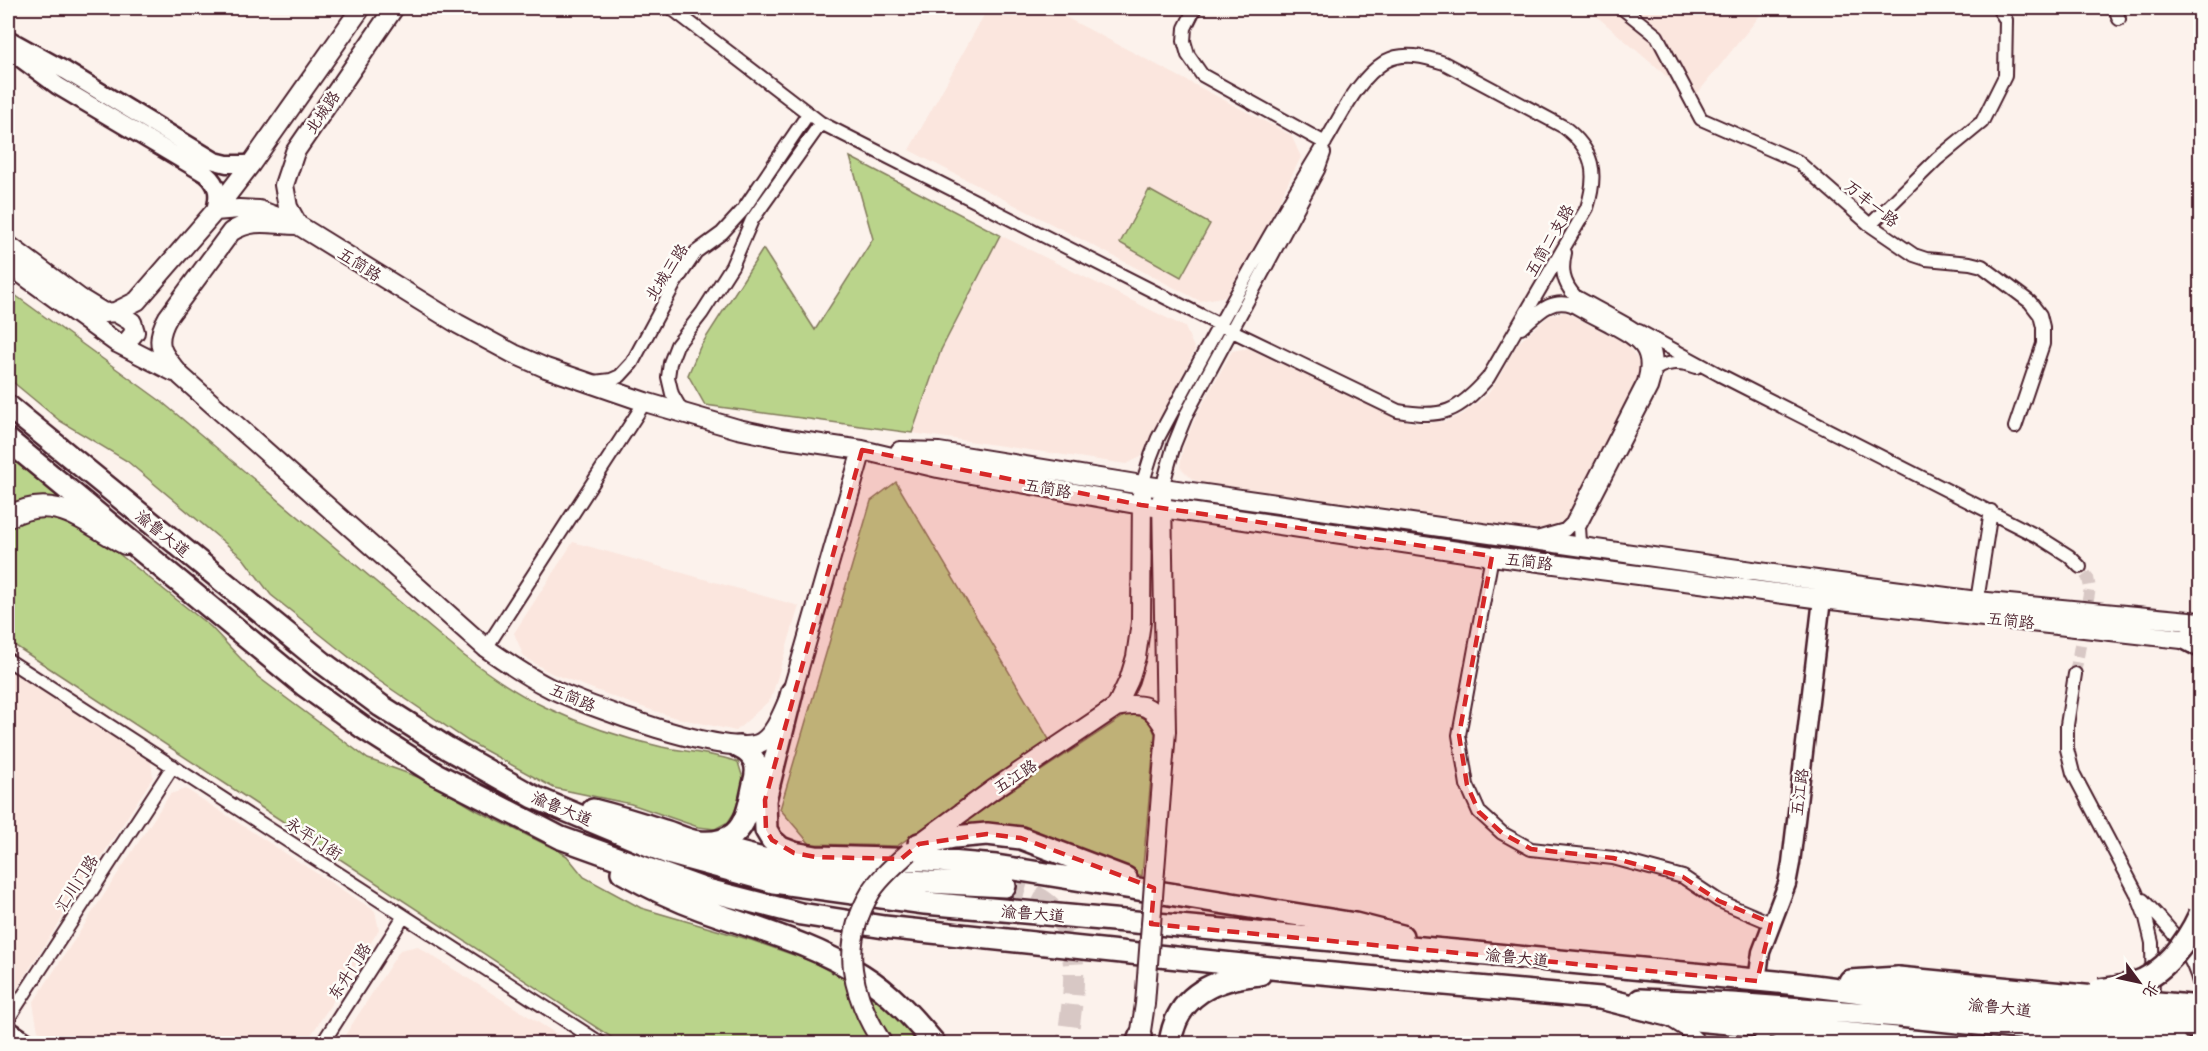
<svg xmlns="http://www.w3.org/2000/svg" width="2208" height="1051" font-family="'Balsamiq Sans','LXGW WenKai TC',sans-serif">
	<style>
		.built { fill: #fbe6de }
		.green { fill: #bad48b; stroke: #827a5b; stroke-width: 1.5 }
		.lines { fill: none; stroke-linecap: round; stroke-linejoin: round }
		.minor-tunnel { stroke: #d8c8c5; stroke-width: 12; stroke-dasharray: 12 6; stroke-linecap: butt }
		.trunk-tunnel { stroke: #d8c8c5; stroke-width: 21; stroke-dasharray: 21 10; stroke-linecap: butt }
		.minor-casing { stroke: #4a1f2b; stroke-width: 16 }
		.tertiary-casing { stroke: #4a1f2b; stroke-width: 21 }
		.secondary-casing { stroke: #4a1f2b; stroke-width: 22 }
		.primary-casing { stroke: #4a1f2b; stroke-width: 24 }
		.trunk-casing { stroke: #4a1f2b; stroke-width: 26 }
		.minor { stroke: #fdfcf7; stroke-width: 12 }
		.tertiary { stroke: #fdfcf7; stroke-width: 16 }
		.secondary { stroke: #fdfcf7; stroke-width: 18 }
		.primary { stroke: #fdfcf7; stroke-width: 20 }
		.trunk { stroke: #fdfcf7; stroke-width: 21 }
		.secondary-bridge-casing { stroke: #4a1f2b; stroke-width: 22; stroke-linecap: butt }
		.trunk-bridge-casing { stroke: #4a1f2b; stroke-width: 26; stroke-linecap: butt }
		.secondary-bridge { stroke: #fdfcf7; stroke-width: 18 }
		.trunk-bridge { stroke: #fdfcf7; stroke-width: 21 }
		.marked { fill: #d62828; fill-opacity: 0.2; stroke: #d62828; stroke-width: 4.5; stroke-dasharray: 12 8; stroke-linejoin: round }
		.labels { text-anchor: middle; stroke-width: 5; stroke-linejoin: round; paint-order: stroke }
		.street-label { font-size: 16px; fill: #4a1f2b; stroke: #fdfcf7 }
	</style>
	<rect width="100%" height="100%" fill="#fcf2ec"/>
	<filter id="ink" filterUnits="userSpaceOnUse"><feTurbulence type="fractalNoise" baseFrequency=".0167" numOctaves="2"/><feDisplacementMap in="SourceGraphic" scale="12" xChannelSelector="R" yChannelSelector="G"/><feConvolveMatrix kernelMatrix="1 2 1 2 8 2 1 2 1" color-interpolation-filters="sRGB"/></filter>
	<g filter="url(#ink)">
		<path class="built" d="M988 8H1048L1291 135 1301 157 1232 295 1200 301 909 150Z
			M1587 8H1766L1693 99Z
			M1000 235 1185 327 1195 350 1141 457 1126 464 912 433 941 350Z
			M1565 312 1627 344 1637 358 1639 367 1637 379 1566 519 1559 526 1530 530 1211 487 1192 479 1180 467 1183 447 1196 416 1232 351 1248 348 1395 417 1412 423H1429L1447 421 1463 414 1477 403 1488 394 1497 381 1518 343 1549 316Z
			M573 542 799 606 771 699 736 731 673 717 630 703 551 673 524 657 514 633Z
			M8 667 151 761 153 777 8 1002Z
			M186 789 375 911 379 930 306 1043H58L38 1031 33 1003 170 794Z
			M418 946V947L571 1043H340L400 950Z"/>
		<path class="green" d="M850 157 1000 235 941 350 912 433 705 405 688 375 700 347 763 249 815 330 873 239Z
			M1149 190 1210 224 1181 277 1120 243Z
			M8 290 162 402 463 655C489 674 515 693 545 707 581 724 622 738 662 747 687 752 714 753 738 762L745 785 734 813 728 822 715 829 698 827 631 804 554 788 468 741 375 678 271 595 243 558 127 461 60 421 8 378Z
			M8 452 65 500 8 508Z
			M896 482 1050 741 897 846 810 844 780 809 871 501Z
			M46 514 66 519 99 538 211 627 258 677 368 759 426 780 478 811 559 851 567 856 584 877 641 908 751 940 811 961 889 1003 922 1043H620L8 641V526L11 523Z
			M1127 714C1143 714 1150 720 1155 734L1142 876 1021 830 968 827 965 821Z"/>
		<g class="lines">
			<path class="minor-tunnel" d="M2075 674 2090 588 2088 578 2080 567"/>
			<path class="trunk-tunnel" d="M1005 886C1013 889 1024 890 1032 894 1089 921 1073 993 1067 1044"/>
			<g class="minor-casing">
				<path id="minor" d="M671 8 821 123 1220 325 1398 411C1443 419 1458 412 1488 378L1587 208C1598 173 1594 150 1564 127L1444 63C1426 57 1403 51 1386 61 1356 80 1342 115 1324 144 1265 240 1211 339 1158 438L1151 456 1142 485
					M1195 8 1185 28 1184 41 1188 55 1202 75 1325 143
					M1622 8 1657 36 1701 119 1797 161 1870 225 1914 255 1926 259 1970 263 1982 266 2030 302 2040 315 2043 327V344L2015 427
					M2115 8 2119 19
					M1870 225 1937 159 1982 122 2005 76 2006 20 1998 8
					M1565 253C1561 270 1563 283 1575 296 1589 304 1603 311 1617 319 1650 337 1664 347 1651 388L1579 527 1580 542 1588 549
					M1521 328C1538 314 1549 298 1572 305 1584 312 1597 319 1609 325 1636 340 1654 348 1644 382L1572 523 1565 530 1540 537
					M1639 331 1720 375 2039 537 2069 556 2080 567
					M1651 373C1663 361 1681 361 1696 367
					M594 382 611 380 620 376 632 363 675 283 696 252 722 233 743 210 808 114
					M683 413 672 394 668 377 670 363 677 345 702 313 732 266 752 220 821 123
					M1162 488 1174 445 1187 413 1318 170 1324 153
					M1492 556 1459 735 1467 785 1479 812 1502 833 1531 849 1613 858 1683 877 1719 901 1771 923
					M1977 601 1991 511
					M486 648 645 402
					M8 660 602 1044
					M2075 674 2067 725V749L2073 773 2136 892 2146 918 2152 943 2153 1006
					M2143 900C2167 926 2192 950 2200 986
					M8 1019 173 766
					M1671 1021 1690 1033 1702 1044
					M322 1044 404 916
					M1758 1044 1770 1027 1793 1044
					M2195 1044 2200 1024"/>
			</g>
			<g class="tertiary-casing">
				<path id="tertiary" d="M8 39 66 71 215 161 227 164H251
					M16 55 58 86 206 174C219 185 219 195 215 211
					M1757 981 1761 952 1787 884 1791 863 1822 599
					M8 1029 30 1044"/>
			</g>
			<g class="secondary-casing">
				<path id="secondary" d="M394 8 295 152 284 185 288 207 298 225C272 225 254 217 231 232L168 317C152 345 163 355 181 376L486 648C506 662 526 676 548 687 581 704 733 761 762 742 777 732 784 708 792 692L862 450
					M215 211 239 209 259 210 298 225 458 324 514 354 546 368 645 402 738 429 780 438 862 450 938 468 1141 505 1492 556 1822 599 2200 641
					M8 245 81 299 104 313 115 312 137 301 215 211 251 164 361 8
					M8 264 117 343 174 372
					M115 312 132 322 135 332 126 343H117
					M900 451 939 452 1142 485 1824 581 1977 601 2200 622
					M1116 707C1142 702 1153 705 1165 729
					M920 843 994 789 1116 707 1129 680 1136 657 1141 622 1142 492
					M1155 870 1166 731 1162 498
					M1139 1044 1145 1004"/>
			</g>
			<g class="primary-casing">
				<path id="primary" d="M8 517C55 491 84 522 125 544"/>
			</g>
			<g class="trunk-casing">
				<path id="trunk" d="M8 406 323 663 381 706 447 748 534 797 668 853 774 882 925 903 1466 952 1798 984 1902 997
					M8 440 304 685 365 729 436 774 561 838 703 889 801 914 884 927 1300 971 1600 998 1684 1019 1964 1044
					M2187 639 2200 646
					M792 692 765 800 766 830 772 840 781 848 794 853 816 857 927 860 996 866 1355 924 1402 936
					M593 810C617 816 640 823 664 831 675 834 687 841 699 842 710 843 724 842 734 834 748 822 750 801 754 784 759 767 756 755 739 747
					M697 842 794 867 852 878 1005 886
					M919 844 954 837 987 834 1021 838 1126 878
					M622 872C647 886 673 899 701 909 756 929 812 943 862 975 891 993 913 1018 935 1044
					M1850 981 1898 978
					M1640 1000 1732 1004 1899 1016
					M1137 1044 1140 1036
					M1170 1044C1176 994 1216 978 1260 974"/>
			</g>
			<use href="#minor" class="minor"/>
			<use href="#tertiary" class="tertiary"/>
			<use href="#secondary" class="secondary"/>
			<use href="#primary" class="primary"/>
			<use href="#trunk" class="trunk"/>
			<g class="secondary-bridge-casing">
				<path id="secondary-bridge" d="M1145 1004 1155 870
					M883 1044C851 995 839 945 871 892 880 877 896 864 909 852"/>
			</g>
			<g class="trunk-bridge-casing">
				<path id="trunk-bridge" d="M1898 978 2200 1007
					M2099 990C2110 989 2121 987 2132 984 2164 975 2187 942 2200 914
					M1902 997 2200 1027
					M1899 1016 2176 1044"/>
			</g>
			<use href="#secondary-bridge" class="secondary-bridge"/>
			<use href="#trunk-bridge" class="trunk-bridge"/>
		</g>
	</g>
	<path class="marked" d="M862 450 1141 505 1492 556 1459 735 1467 785 1479 812 1502 833 1531 849 1613 858 1683 877 1719 901 1771 923 1757 981 1151 924 1154 888 1021 838 987 834 919 844 901 859 816 857 794 853 772 840 766 830 765 800Z"/>
	<g class="labels">
		<g class="street-label">
			<text transform="translate(322 112) rotate(-56)" y="6">北城路</text>
			<text transform="translate(1872 203) rotate(39)" y="6">万丰一路</text>
			<text transform="translate(1549 240) rotate(-60)" y="6">五简二支路</text>
			<text transform="translate(360 264) rotate(32)" y="6">五简路</text>
			<text transform="translate(666 272) rotate(-57)" y="6">北城三路</text>
			<text transform="translate(1048 488) rotate(10)" y="6">五简路</text>
			<text transform="translate(163 533) rotate(39)" y="6">渝鲁大道</text>
			<text transform="translate(1529 561) rotate(7)" y="6">五简路</text>
			<text transform="translate(2011 620) rotate(6)" y="6">五简路</text>
			<text transform="translate(573 697) rotate(23)" y="6">五简路</text>
			<text transform="translate(1015 776) rotate(-33)" y="6">五江路</text>
			<text transform="translate(1799 792) rotate(-83)" y="6">五江路</text>
			<text transform="translate(562 808) rotate(23)" y="6">渝鲁大道</text>
			<text transform="translate(314 838) rotate(33)" y="6">永平门街</text>
			<text transform="translate(76 883) rotate(-57)" y="6">汇川门路</text>
			<text transform="translate(1033 913) rotate(5)" y="6">渝鲁大道</text>
			<text transform="translate(1517 957) rotate(6)" y="6">渝鲁大道</text>
			<text transform="translate(349 971) rotate(-57)" y="6">东升门路</text>
			<text transform="translate(2000 1007) rotate(6)" y="6">渝鲁大道</text>
		</g>
	</g>
	<rect width="2208" height="1051" fill="none" stroke="#fdfcf7" stroke-width="30"/>
	<rect x="15" y="15" width="2178" height="1021" fill="none" stroke="#4a1f2b" stroke-width="2" filter="url(#ink)"/>
	<g transform="translate(2139 982) rotate(123)" stroke="#fdfcf7" stroke-width="4.5" paint-order="stroke">
	<path d="M0-4.5L10 22L0 15L-10 22Z" fill="#4a1f2b"/>
	<text y="-9" font-size="16" font-weight="bold" text-anchor="middle" fill="#4a1f2b">北</text>
	</g>
</svg>
